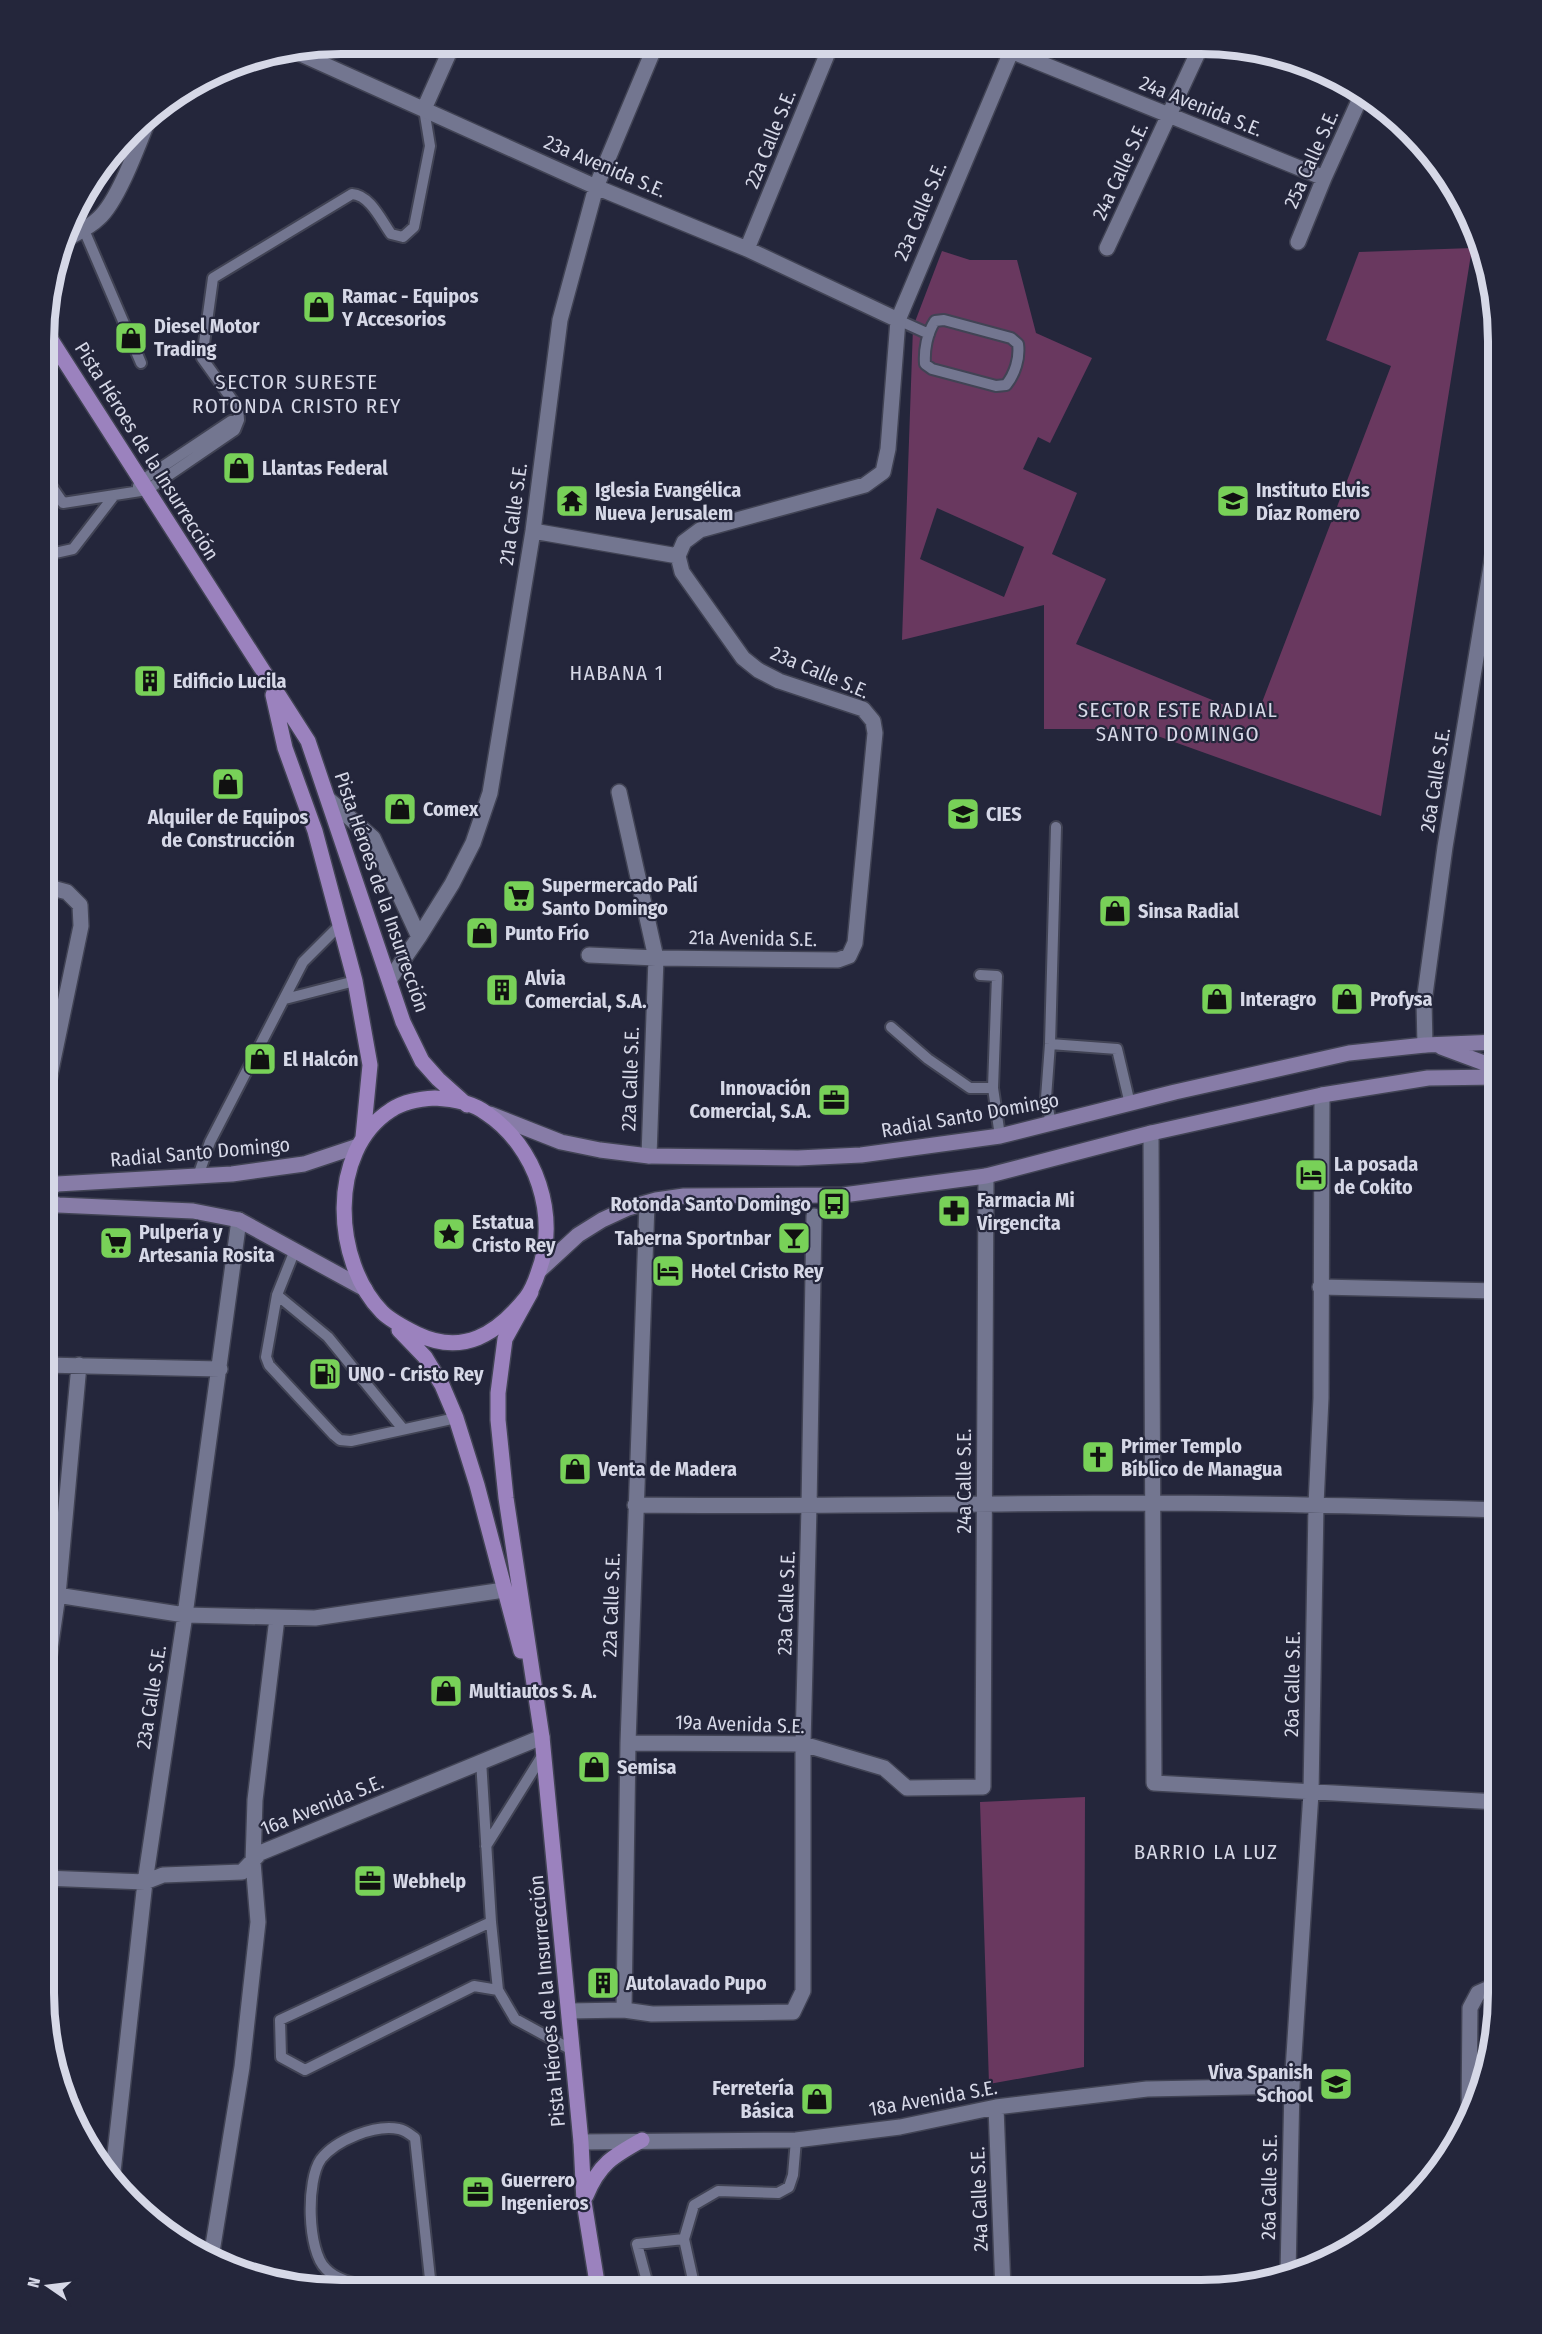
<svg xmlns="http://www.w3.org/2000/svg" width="1542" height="2334" font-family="'Fira Sans Condensed',sans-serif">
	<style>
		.green { fill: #69385f; fill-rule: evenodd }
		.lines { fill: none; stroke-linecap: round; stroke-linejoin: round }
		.lane-casing { stroke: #414354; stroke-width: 14 }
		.street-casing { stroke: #414354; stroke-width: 18 }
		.secondary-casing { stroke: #414354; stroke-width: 18 }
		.primary-casing { stroke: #414354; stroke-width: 18 }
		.lane { stroke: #737690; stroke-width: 10 }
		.street { stroke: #737690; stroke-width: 15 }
		.secondary { stroke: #877ca7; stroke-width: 15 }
		.primary { stroke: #9b82be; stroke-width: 15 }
		.labels { text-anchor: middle; stroke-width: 4.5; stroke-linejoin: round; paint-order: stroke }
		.street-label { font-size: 20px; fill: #d6d8e7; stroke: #24263b }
		.poi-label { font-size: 20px; font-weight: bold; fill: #d6d8e7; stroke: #24263b; text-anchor: start }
		.neighbourhood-label { font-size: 21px; letter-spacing: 1.5px; fill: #d6d8e7; stroke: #24263b }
		.rim { fill: none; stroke: #d6d8e7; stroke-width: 8 }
	</style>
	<rect width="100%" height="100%" fill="#24263b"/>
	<path class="green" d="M1472 248 1381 816 1138 729H1044V605L902 640 913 327 942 251 970 260H1017L1036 333 1092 358 1050 443 1038 437 1023 469 1077 493 1052 554 1106 579 1076 644 1256 718 1391 366 1326 340 1359 252ZM937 508 1024 547 1004 597 920 559Z
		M1085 1797 1084 2067 989 2084 980 1802Z"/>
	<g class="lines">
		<g class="lane-casing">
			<path id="lane" d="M84 230 141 363
				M898 320 929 334
				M944 320 1011 338 1018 344C1020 358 1015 374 1006 385L996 386 932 369 925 364C924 350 927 333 935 321Z
				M46 478 63 503 147 490 235 430 239 420 238 408 202 358 213 278 352 194C370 195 381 220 391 234L403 237 414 227 430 146 424 109
				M138 486 141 481 231 421 239 420
				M46 555 73 549 113 497
				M980 975 997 976 993 1088 1000 1136
				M285 999 355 981
				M891 1027 928 1059 970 1088H993
				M1050 1044 1117 1049 1130 1104
				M1051 1124 1046 1098 1050 1044 1056 827
				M198 1176 210 1142 303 962 341 924
				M295 1250 277 1295 266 1357 269 1365 334 1435 340 1440 351 1441 456 1418
				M277 1295 328 1337 403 1429
				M481 1760 491 1922 498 1990 515 2019 572 2050
				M486 1846 544 1753
				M491 1922 280 2020 281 2057 305 2070 474 1986 498 1990
				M377 2288C360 2284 338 2282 326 2269 307 2251 306 2180 321 2159 336 2140 375 2124 399 2129 405 2130 411 2135 415 2138L431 2288
				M559 2289 597 2284
				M649 2289 637 2244 684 2239
				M695 2289 684 2239 694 2205 718 2191 778 2193 789 2187 793 2175 796 2140"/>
		</g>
		<g class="street-casing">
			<path id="street" d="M996 45 1324 178
				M294 51 596 187 747 249 898 320
				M424 109 453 44
				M68 238C79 232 90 227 99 218 119 200 140 140 151 113
				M1298 242 1324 178 1362 94
				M1107 248 1201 46
				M747 249 831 45
				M533 531 678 556
				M678 556 684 542 700 530 865 485 883 472 888 449 898 320 1014 45
				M619 792 656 958 649 1156
				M328 799 373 838 419 937
				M589 955 656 958 838 960 849 956 855 943 875 733 873 721 863 709 779 681 758 670 743 658 682 572 678 556
				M390 979 419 937 452 884 473 843 490 793 533 531 560 320 596 187 656 44
				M1425 1045 1424 1002 1445 847 1498 524
				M45 1099 81 926 80 905 67 892 45 886
				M1151 1133 1154 1783 1498 1802
				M1320 1287 1498 1291
				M44 1365 220 1369
				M635 1505C808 1507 980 1503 1153 1503 1268 1503 1383 1507 1498 1510
				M44 1593 185 1615 315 1618 504 1590
				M44 1691 58 1595 79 1365
				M628 1743 803 1744 884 1768 907 1788 983 1787 986 1176
				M44 1878 145 1882 163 1875 242 1872 260 1853 542 1737
				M624 2010 628 1743 647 1203
				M569 2011 624 2010 652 2014 793 2012 803 1991V1744L809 1507 814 1216
				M996 2107 1003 2290
				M1469 2116 1470 2008 1478 1993 1498 1984
				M581 2142 796 2140 900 2127 996 2107 1147 2089 1292 2086
				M112 2181 145 1882 185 1615 239 1220
				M211 2258 242 2067 258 1922 253 1862 255 1800 277 1618
				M1288 2273 1292 2086 1311 1793 1316 1505 1321 1398 1322 1095"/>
		</g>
		<g class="secondary-casing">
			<path id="secondary" d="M1441 1047 1484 1063 1498 1066
				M490 1114 561 1142 600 1150 649 1156 798 1158 861 1155 1000 1136 1175 1092 1349 1053 1425 1045 1498 1042
				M45 1191 57 1184 232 1174 304 1164 358 1146
				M45 1201 58 1205 193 1211 239 1220 365 1289
				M540 1270 578 1235 602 1220 628 1208 656 1200 684 1196 843 1195 986 1176 1151 1133 1322 1095 1428 1078 1498 1077"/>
		</g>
		<g class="primary-casing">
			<path id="primary" d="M46 332 308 741 403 1022 422 1061 438 1079 467 1105
				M273 695 285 748 315 831 355 981 370 1065 363 1137
				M435 1098C451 1099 473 1103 486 1113 536 1146 560 1217 538 1273 535 1282 532 1290 526 1298 497 1334 463 1356 417 1334 405 1328 391 1321 382 1312 333 1262 327 1151 391 1110 404 1101 420 1099 435 1098Z
				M531 1292 505 1339 498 1393V1420L506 1498 542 1737 581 2142 584 2202 598 2289
				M399 1330 425 1357 442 1385 456 1418 477 1485 521 1651
				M586 2196C599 2164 613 2156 642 2140"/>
		</g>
		<use href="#lane" class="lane"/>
		<use href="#street" class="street"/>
		<use href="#secondary" class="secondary"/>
		<use href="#primary" class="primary"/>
	</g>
	<defs>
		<g id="shop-square" transform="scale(1.725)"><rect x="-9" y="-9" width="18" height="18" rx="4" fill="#78d158" stroke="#24263b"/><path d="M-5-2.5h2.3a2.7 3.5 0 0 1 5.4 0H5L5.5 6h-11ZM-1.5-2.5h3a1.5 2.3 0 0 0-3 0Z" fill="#111"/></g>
		<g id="temple-square" transform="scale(1.725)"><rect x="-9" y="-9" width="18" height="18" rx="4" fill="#78d158" stroke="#24263b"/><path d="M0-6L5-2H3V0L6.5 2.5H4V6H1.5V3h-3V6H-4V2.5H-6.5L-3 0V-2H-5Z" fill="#111"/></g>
		<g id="school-square" transform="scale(1.725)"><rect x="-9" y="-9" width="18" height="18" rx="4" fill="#78d158" stroke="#24263b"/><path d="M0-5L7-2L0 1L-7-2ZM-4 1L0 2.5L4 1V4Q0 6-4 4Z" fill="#111"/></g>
		<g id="building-square" transform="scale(1.725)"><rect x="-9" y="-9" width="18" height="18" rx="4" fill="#78d158" stroke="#24263b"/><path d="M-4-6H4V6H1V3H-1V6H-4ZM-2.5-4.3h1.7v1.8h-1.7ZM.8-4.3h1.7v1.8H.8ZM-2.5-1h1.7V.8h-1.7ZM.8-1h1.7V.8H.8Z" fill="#111"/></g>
		<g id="university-square" transform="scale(1.725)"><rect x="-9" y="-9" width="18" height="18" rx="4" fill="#78d158" stroke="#24263b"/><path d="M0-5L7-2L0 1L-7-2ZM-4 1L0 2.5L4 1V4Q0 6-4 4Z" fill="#111"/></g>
		<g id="supermarket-square" transform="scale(1.725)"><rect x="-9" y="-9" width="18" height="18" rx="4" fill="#78d158" stroke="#24263b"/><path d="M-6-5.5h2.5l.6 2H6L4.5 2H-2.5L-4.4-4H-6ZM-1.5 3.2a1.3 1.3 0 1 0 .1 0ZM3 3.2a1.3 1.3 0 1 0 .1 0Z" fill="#111"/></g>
		<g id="office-square" transform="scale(1.725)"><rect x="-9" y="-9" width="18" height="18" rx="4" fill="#78d158" stroke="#24263b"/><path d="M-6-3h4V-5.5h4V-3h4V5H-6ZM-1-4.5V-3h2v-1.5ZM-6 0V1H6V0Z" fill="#111"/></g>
		<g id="hotel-square" transform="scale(1.725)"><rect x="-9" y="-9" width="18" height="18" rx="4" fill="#78d158" stroke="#24263b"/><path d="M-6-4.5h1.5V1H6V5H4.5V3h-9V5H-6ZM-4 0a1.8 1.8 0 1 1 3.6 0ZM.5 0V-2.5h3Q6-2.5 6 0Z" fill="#111"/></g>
		<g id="bus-square" transform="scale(1.725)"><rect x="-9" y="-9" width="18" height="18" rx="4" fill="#78d158" stroke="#24263b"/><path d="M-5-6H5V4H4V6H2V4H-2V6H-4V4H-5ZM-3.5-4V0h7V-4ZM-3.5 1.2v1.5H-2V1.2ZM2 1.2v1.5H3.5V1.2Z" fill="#111"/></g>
		<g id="pharmacy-square" transform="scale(1.725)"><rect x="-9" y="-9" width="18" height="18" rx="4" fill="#78d158" stroke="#24263b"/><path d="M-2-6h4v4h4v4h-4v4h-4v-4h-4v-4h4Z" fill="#111"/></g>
		<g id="sight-square" transform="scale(1.725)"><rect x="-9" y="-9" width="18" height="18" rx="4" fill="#78d158" stroke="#24263b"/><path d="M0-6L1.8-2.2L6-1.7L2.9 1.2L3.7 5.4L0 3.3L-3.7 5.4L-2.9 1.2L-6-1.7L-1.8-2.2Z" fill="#111"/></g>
		<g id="bar-square" transform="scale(1.725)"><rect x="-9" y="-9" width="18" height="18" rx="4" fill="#78d158" stroke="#24263b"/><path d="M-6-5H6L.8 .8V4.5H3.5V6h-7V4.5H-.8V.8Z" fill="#111"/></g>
		<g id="fuel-square" transform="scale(1.725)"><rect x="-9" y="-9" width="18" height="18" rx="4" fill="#78d158" stroke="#24263b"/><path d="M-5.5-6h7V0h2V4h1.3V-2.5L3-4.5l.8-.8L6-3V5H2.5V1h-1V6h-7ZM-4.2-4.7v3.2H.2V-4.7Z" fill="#111"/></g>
		<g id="church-square" transform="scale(1.725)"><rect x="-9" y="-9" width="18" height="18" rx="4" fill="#78d158" stroke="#24263b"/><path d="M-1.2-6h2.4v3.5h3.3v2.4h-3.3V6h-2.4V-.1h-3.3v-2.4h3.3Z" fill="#111"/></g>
	</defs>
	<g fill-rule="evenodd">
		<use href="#shop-square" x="319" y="307"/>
		<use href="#shop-square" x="131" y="338"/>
		<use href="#shop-square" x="239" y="468"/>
		<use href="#temple-square" x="572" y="501"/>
		<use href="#school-square" x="1233" y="501"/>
		<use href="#building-square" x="150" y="681"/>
		<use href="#shop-square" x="228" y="784"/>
		<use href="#shop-square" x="400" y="809"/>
		<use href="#university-square" x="963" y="814"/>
		<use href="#supermarket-square" x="519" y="896"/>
		<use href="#shop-square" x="1115" y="911"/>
		<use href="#shop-square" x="482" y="933"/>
		<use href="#building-square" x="502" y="990"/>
		<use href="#shop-square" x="1217" y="999"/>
		<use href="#shop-square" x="1347" y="999"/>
		<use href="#shop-square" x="260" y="1059"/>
		<use href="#office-square" x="834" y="1100"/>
		<use href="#hotel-square" x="1311" y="1175"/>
		<use href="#bus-square" x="834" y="1204"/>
		<use href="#pharmacy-square" x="954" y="1211"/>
		<use href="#sight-square" x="449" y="1234"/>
		<use href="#bar-square" x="794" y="1238"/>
		<use href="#supermarket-square" x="116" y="1243"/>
		<use href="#hotel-square" x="668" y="1271"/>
		<use href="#fuel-square" x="325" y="1374"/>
		<use href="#church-square" x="1098" y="1457"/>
		<use href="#shop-square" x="575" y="1469"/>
		<use href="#shop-square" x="446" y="1691"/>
		<use href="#shop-square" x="594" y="1767"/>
		<use href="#office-square" x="370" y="1881"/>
		<use href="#building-square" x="603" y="1983"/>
		<use href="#school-square" x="1336" y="2084"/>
		<use href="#shop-square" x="817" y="2099"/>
		<use href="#office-square" x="478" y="2192"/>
	</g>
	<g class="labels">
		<g class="street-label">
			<text transform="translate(1201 106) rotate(22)" y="7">24a Avenida S.E.</text>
			<text transform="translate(770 139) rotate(-68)" y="7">22a Calle S.E.</text>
			<text transform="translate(1311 159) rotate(-66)" y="7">25a Calle S.E.</text>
			<text transform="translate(605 166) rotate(23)" y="7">23a Avenida S.E.</text>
			<text transform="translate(1120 171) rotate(-65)" y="7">24a Calle S.E.</text>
			<text transform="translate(920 211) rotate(-67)" y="7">23a Calle S.E.</text>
			<text transform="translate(147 451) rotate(58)" y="7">Pista Héroes de la Insurrección</text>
			<text transform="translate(513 514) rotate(-82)" y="7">21a Calle S.E.</text>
			<text transform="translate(820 672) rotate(23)" y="7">23a Calle S.E.</text>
			<text transform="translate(1435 780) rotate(-81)" y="7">26a Calle S.E.</text>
			<text transform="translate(382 892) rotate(71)" y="7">Pista Héroes de la Insurrección</text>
			<text transform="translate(753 938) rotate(1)" y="7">21a Avenida S.E.</text>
			<text transform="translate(630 1079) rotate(-88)" y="7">22a Calle S.E.</text>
			<text transform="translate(970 1115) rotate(-10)" y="7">Radial Santo Domingo</text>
			<text transform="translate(200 1152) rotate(-5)" y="7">Radial Santo Domingo</text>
			<text transform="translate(964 1481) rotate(-90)" y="7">24a Calle S.E.</text>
			<text transform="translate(786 1603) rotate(-88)" y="7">23a Calle S.E.</text>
			<text transform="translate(611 1605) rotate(-88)" y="7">22a Calle S.E.</text>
			<text transform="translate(1292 1684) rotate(-89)" y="7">26a Calle S.E.</text>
			<text transform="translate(151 1697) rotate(-81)" y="7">23a Calle S.E.</text>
			<text transform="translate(740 1724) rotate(2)" y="7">19a Avenida S.E.</text>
			<text transform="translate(322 1805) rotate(-22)" y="7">16a Avenida S.E.</text>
			<text transform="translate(547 2001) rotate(-95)" y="7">Pista Héroes de la Insurrección</text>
			<text transform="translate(933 2098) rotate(-10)" y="7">18a Avenida S.E.</text>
			<text transform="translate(1269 2187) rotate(-89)" y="7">26a Calle S.E.</text>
			<text transform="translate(979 2199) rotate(-92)" y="7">24a Calle S.E.</text>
		</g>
		<g class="poi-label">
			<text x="342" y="303">Ramac - Equipos<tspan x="342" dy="23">Y Accesorios</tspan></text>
			<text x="154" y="333">Diesel Motor<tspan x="154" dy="23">Trading</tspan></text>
			<text x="262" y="475">Llantas Federal</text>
			<text x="595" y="497">Iglesia Evangélica<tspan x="595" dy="23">Nueva Jerusalem</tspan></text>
			<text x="1256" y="497">Instituto Elvis<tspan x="1256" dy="23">Díaz Romero</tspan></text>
			<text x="173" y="688">Edificio Lucila</text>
			<text x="423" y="816">Comex</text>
			<text x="986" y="821">CIES</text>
			<text x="228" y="824" text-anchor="middle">Alquiler de Equipos<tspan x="228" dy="23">de Construcción</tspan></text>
			<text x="542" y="892">Supermercado Palí<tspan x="542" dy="23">Santo Domingo</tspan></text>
			<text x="1138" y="918">Sinsa Radial</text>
			<text x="505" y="940">Punto Frío</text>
			<text x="525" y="985">Alvia<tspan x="525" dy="23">Comercial, S.A.</tspan></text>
			<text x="1240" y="1006">Interagro</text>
			<text x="1370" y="1006">Profysa</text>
			<text x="283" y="1066">El Halcón</text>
			<text x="811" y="1095" text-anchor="end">Innovación<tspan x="811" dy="23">Comercial, S.A.</tspan></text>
			<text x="1334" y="1171">La posada<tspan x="1334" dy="23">de Cokito</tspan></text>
			<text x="977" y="1207">Farmacia Mi<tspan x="977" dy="23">Virgencita</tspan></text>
			<text x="811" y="1211" text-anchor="end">Rotonda Santo Domingo</text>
			<text x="472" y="1229">Estatua<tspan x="472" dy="23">Cristo Rey</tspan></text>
			<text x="139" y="1239">Pulpería y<tspan x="139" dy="23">Artesania Rosita</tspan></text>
			<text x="771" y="1245" text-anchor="end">Taberna Sportnbar</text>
			<text x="691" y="1278">Hotel Cristo Rey</text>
			<text x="348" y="1381">UNO - Cristo Rey</text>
			<text x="1121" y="1453">Primer Templo<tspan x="1121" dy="23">Bíblico de Managua</tspan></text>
			<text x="598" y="1476">Venta de Madera</text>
			<text x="469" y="1698">Multiautos S. A.</text>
			<text x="617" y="1774">Semisa</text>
			<text x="393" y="1888">Webhelp</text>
			<text x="626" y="1990">Autolavado Pupo</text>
			<text x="1313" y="2079" text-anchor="end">Viva Spanish<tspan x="1313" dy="23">School</tspan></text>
			<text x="794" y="2095" text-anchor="end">Ferretería<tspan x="794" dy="23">Básica</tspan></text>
			<text x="501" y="2187">Guerrero<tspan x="501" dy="23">Ingenieros</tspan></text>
		</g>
		<g class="neighbourhood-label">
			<text x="297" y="389">SECTOR SURESTE<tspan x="297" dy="24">ROTONDA CRISTO REY</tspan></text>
			<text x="617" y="680">HABANA 1</text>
			<text x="1178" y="717">SECTOR ESTE RADIAL<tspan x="1178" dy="24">SANTO DOMINGO</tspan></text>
			<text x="1206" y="1859">BARRIO LA LUZ</text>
		</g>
	</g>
	<path d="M0 0H1542V2334H0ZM341 54H1201A287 287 0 0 1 1488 341V1993A287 287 0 0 1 1201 2280H341A287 287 0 0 1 54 1993V341A287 287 0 0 1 341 54Z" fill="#24263b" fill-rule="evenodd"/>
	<path class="rim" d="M341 54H1201A287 287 0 0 1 1488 341V1993A287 287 0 0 1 1201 2280H341A287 287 0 0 1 54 1993V341A287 287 0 0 1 341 54Z"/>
	<g transform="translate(48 2286) rotate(284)" stroke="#24263b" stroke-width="4.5" paint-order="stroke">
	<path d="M0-4.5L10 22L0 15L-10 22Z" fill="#d6d8e7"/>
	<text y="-9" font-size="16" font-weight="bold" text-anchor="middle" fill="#d6d8e7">N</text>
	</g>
</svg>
